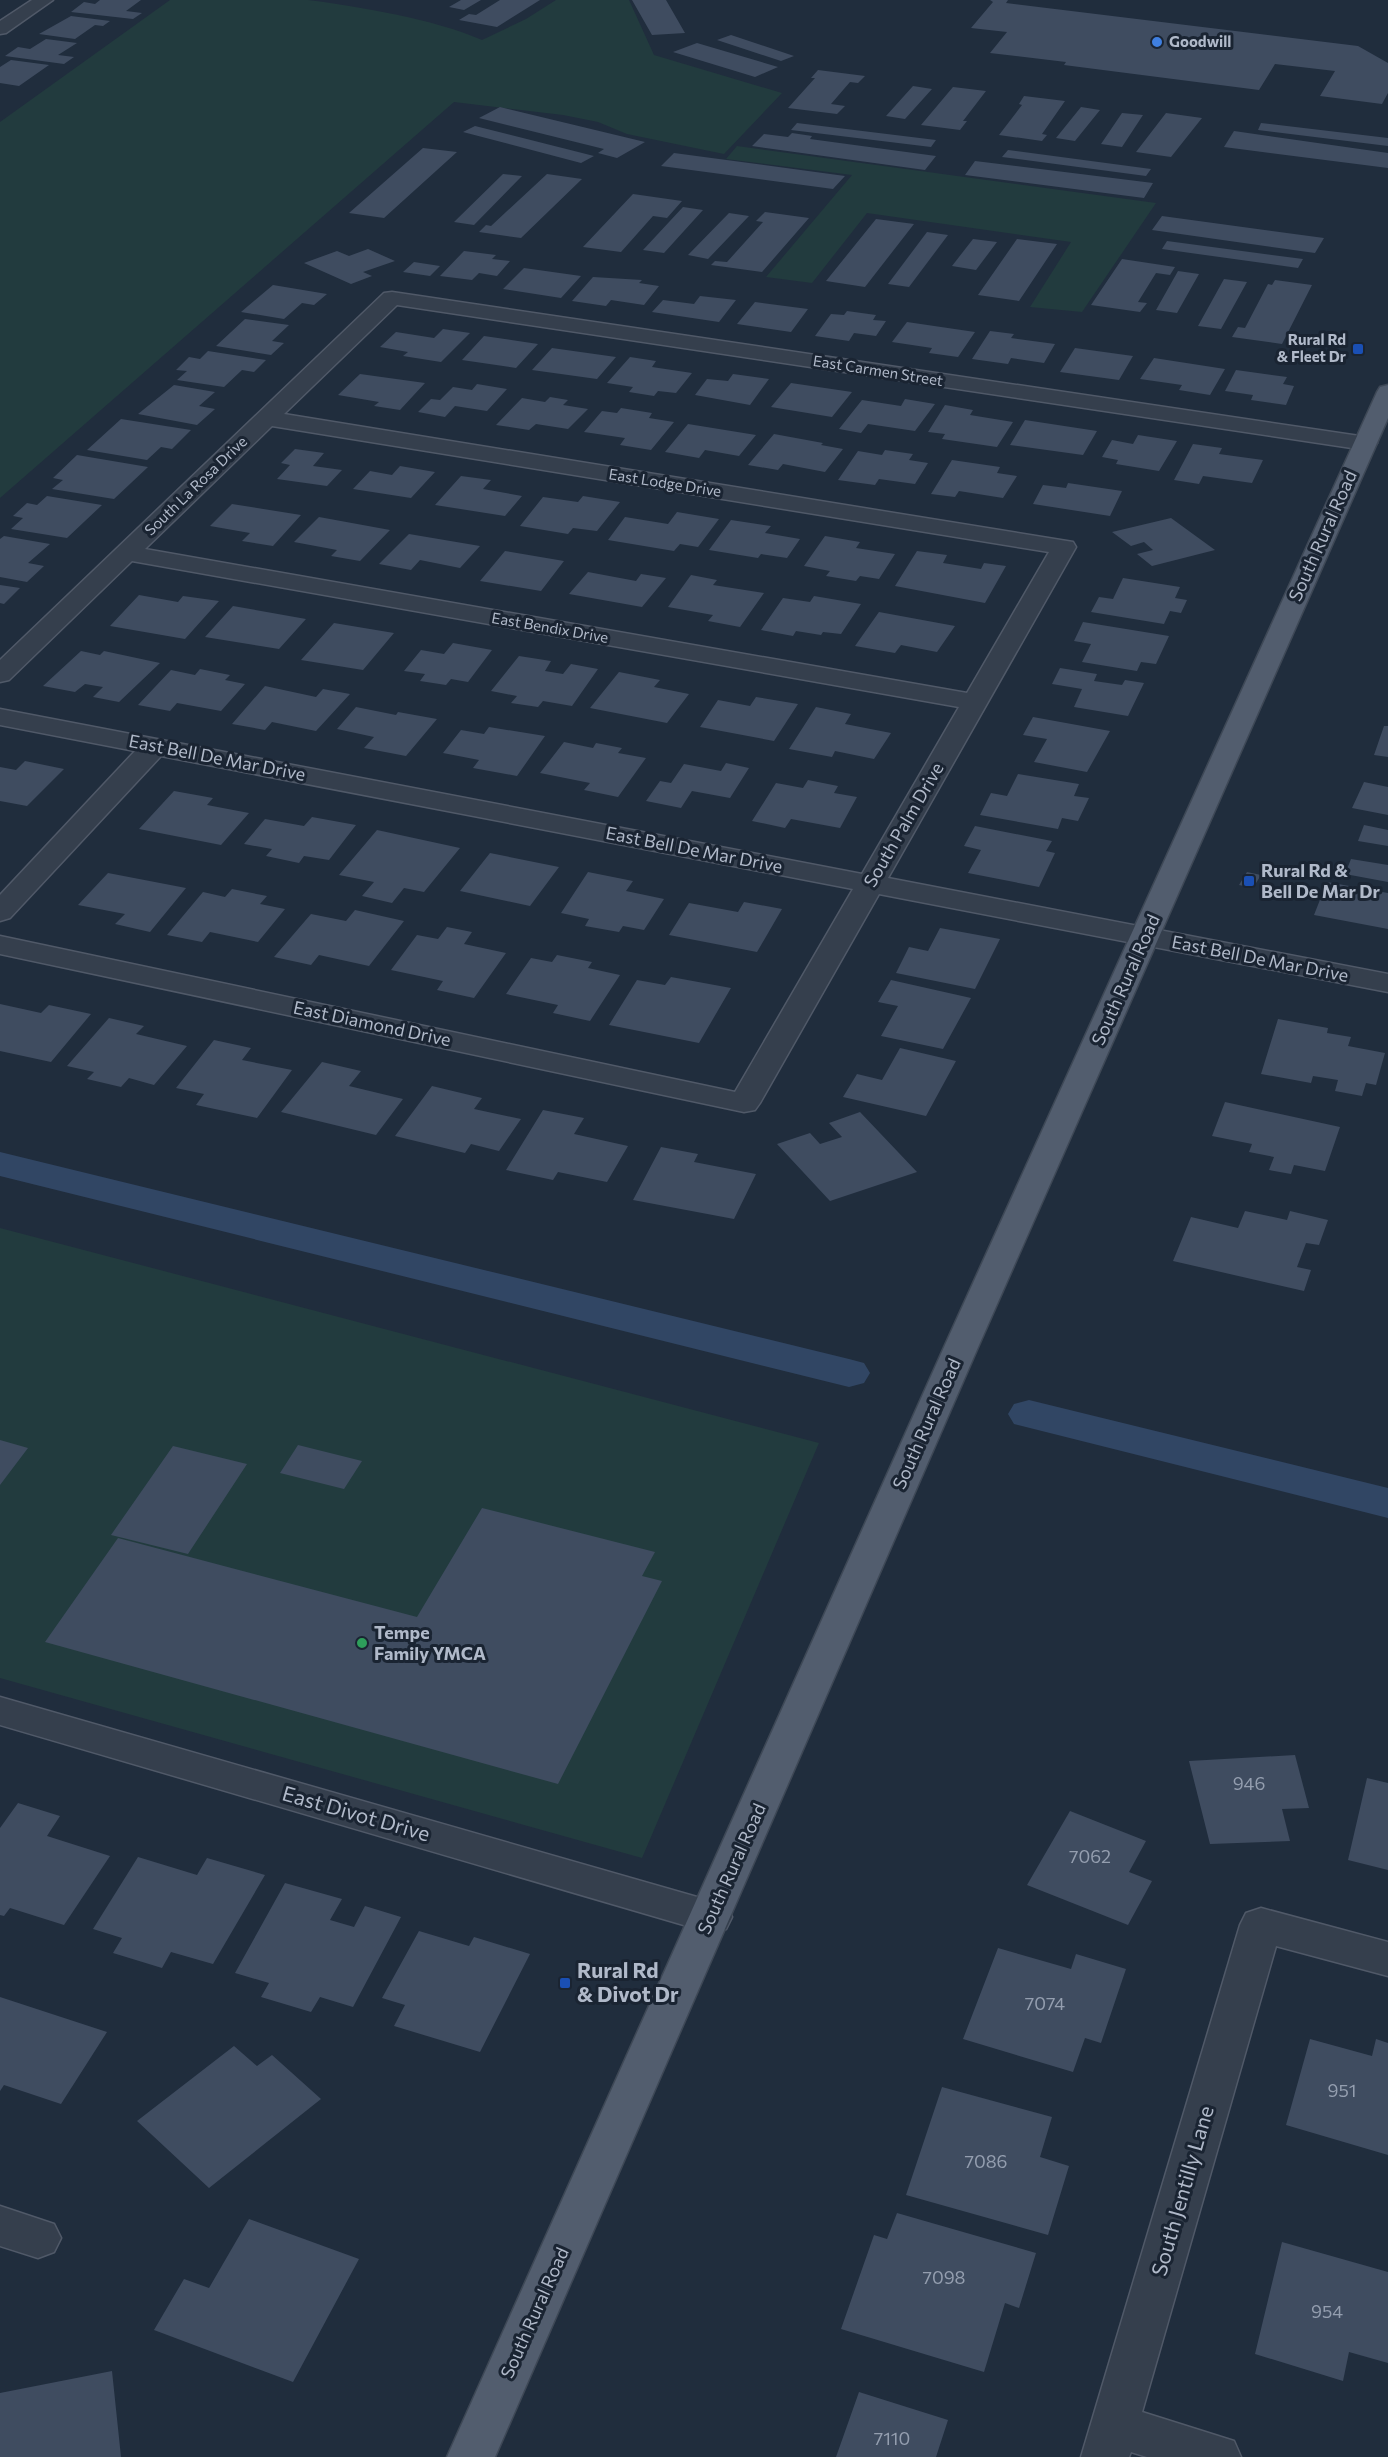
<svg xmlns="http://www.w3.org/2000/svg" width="1388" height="2457" font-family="Commissioner,sans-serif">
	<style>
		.green { fill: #223b3e }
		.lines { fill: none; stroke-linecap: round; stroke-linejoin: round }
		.canal { fill: #314664; fill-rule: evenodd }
		.building { fill: #3f4c60 }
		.minor-casing { stroke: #505968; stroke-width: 3 }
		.major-casing { stroke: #3e4856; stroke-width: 3 }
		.minor { fill: #353f4d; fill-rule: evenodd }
		.major { fill: #525d6e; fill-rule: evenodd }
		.shop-dot { fill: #3f7fe0; stroke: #1a2432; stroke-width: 2 }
		.transit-dot { fill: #1a4fb4; stroke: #1a2432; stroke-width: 2 }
		.leisure-dot { fill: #2e9e5b; stroke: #1a2432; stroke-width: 2 }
		.labels { text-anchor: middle; stroke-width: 6; stroke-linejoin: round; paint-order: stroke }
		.far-poi-label { font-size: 15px; font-weight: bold; fill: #b0b9c9; stroke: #1a2432; text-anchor: start }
		.far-street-label { font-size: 15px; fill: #b0b9c9; stroke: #1a2432 }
		.street-label { font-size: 18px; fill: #b0b9c9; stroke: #1a2432 }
		.poi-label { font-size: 18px; font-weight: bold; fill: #b0b9c9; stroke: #1a2432; text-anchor: start }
		.near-number-label { font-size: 18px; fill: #949eaf }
		.near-street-label { font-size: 21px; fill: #b0b9c9; stroke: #1a2432 }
		.near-poi-label { font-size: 21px; font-weight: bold; fill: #b0b9c9; stroke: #1a2432; text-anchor: start }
	</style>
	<rect width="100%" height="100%" fill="#202d3d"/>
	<path class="green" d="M170 0C214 0 266 0 308 0 361 7 434 19 482 40L526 19 556 0H629L654 55 782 93 724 154 627 134 598 122 563 115 454 102 0 498V122Z
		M737 146 1156 203 1082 312 1030 307 1071 242 867 213 812 283 766 277 852 175 726 159Z
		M0 1228 819 1443 642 1858 0 1678Z"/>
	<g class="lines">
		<path class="canal" d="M0 1152 849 1359 864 1363 870 1373 864 1383 849 1387 0 1176Z
			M1029 1400 1388 1488V1518L1014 1424 1008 1414 1014 1404Z"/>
	</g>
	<path class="building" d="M100 0H141L126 11 142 13 133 19 71 12 84 2 95 4Z
		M461 0H481L464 10 449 7Z
		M500 0H540L497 27 459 20 469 14 476 15Z
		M632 0H666L685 33 652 35Z
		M990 0H1008L1006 3 1358 46 1388 63V93L1382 104 1320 96 1335 71 1275 64 1259 90 1064 65 1066 62 990 53 1007 32 971 28 993 2Z
		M71 16 110 21 103 26 95 25 75 39 39 34Z
		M731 35 794 56 781 61 717 40Z
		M46 39 77 43 58 55 74 57 64 64 5 56 18 47 30 49Z
		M697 43 778 67 755 77 673 52Z
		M11 60 49 65 19 86 0 83V67Z
		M818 70 865 76 858 83 850 82 831 104 845 106 837 114 788 108 815 78H811Z
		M913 86 932 89 905 119 886 116Z
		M953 87 986 91 963 121H967L960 130 921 125Z
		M1024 96 1065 101 1042 134 1047 135 1042 141 999 135 1022 105 1019 104Z
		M500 107 645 142 617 158 598 153 604 149 479 118Z
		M1081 107 1100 110 1075 141 1056 138Z
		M1122 113 1143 115 1122 147 1101 144Z
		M1166 113 1202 118 1171 157 1136 152Z
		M797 123 936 140 931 147 791 130Z
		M1261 123 1388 138V146L1258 130Z
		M475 126 594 156 581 163 463 132Z
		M1234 131 1388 153V168L1224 147Z
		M792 133 812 136 810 139 936 156 925 170 752 146 764 134 788 137Z
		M423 148 457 152 384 218 349 213Z
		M1008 150 1151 169 1146 176 1002 157Z
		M674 153 845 176 833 189 661 166Z
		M975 161 1153 183 1144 198 965 175Z
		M503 174 522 176 474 225 454 222Z
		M547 174 582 179 521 238 479 232 486 225 491 226Z
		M633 194 682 201 667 218 653 216 621 252 583 247Z
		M683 207 703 210 664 253 643 250Z
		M765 212 809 218 762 272 711 265 715 261 727 262 763 222 756 221Z
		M729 213 749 216 708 259 688 255Z
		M1162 216 1324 238 1315 253 1152 230Z
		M876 219 914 224 865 287 826 281Z
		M927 232 948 235 909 287 888 284Z
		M973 239 997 242 976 270 952 266Z
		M1017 239 1057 244 1019 301 978 295Z
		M1167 241 1303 259 1298 268 1162 249Z
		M368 249 395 261 363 272 372 276 351 284 304 263 337 251 349 256Z
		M464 251 496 255 492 259 510 261 497 276 479 273 472 280 440 276Z
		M1122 259 1175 267 1170 275 1156 273 1138 302 1147 303 1140 312 1091 305Z
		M414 262 440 266 430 276 403 272Z
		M524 268 581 276 561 298 503 289Z
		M1178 271 1199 274 1177 313 1156 310Z
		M593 277 642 280 639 283 659 286 644 305 611 300 606 306 572 301Z
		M1224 279 1247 282 1221 329 1198 326Z
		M1275 280 1312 285 1282 344 1232 337 1238 327 1245 328 1268 284 1272 285Z
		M273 285 327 294 314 305 302 303 284 319 241 312Z
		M700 296 736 300 719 322 652 312 663 300 694 304Z
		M755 302 808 309 791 332 737 324Z
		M847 311 876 315 873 320 886 321 876 336 854 333 849 341 815 336 831 314 844 315Z
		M245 319 289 325 272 341 284 343 271 355 216 346Z
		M907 322 975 332 958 357 929 353 932 348 892 342Z
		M443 329 470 333 441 362 403 356 408 352 380 347 396 332 434 338Z
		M990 331 1014 334 1011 338 1055 344 1044 363 1011 358 1008 364 972 359Z
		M484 336 538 344 516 368 462 360Z
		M552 348 616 357 597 379 532 370Z
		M1075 348 1133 356 1119 380 1060 372Z
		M208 351 266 360 254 372 242 370 224 387 177 380 187 371 176 370 189 357 200 359Z
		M630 357 656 361 652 367 692 373 676 393 658 391 654 396 629 392 633 387 607 383Z
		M1154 358 1225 369 1210 395 1179 390 1182 385 1140 379Z
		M1236 370 1287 377 1283 384 1294 386 1286 405 1251 400 1253 395 1225 391Z
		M360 374 425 383 400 410 374 406 379 402 338 395Z
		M733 374 769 379 750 405 695 395 707 379 728 381Z
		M791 383 852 392 832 417 771 407Z
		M477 384 507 389 487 411 455 406 445 417 418 412 431 399 440 400 453 387 472 390Z
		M174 385 215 392 199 406 215 409 197 425 138 414Z
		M550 397 568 400 563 405 588 409 568 429 536 424 529 430 496 425 522 398 545 402Z
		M905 399 935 404 915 431 868 424 861 433 839 429 862 400 901 406Z
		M945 405 973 410 970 415 1013 422 997 447 942 439 945 434 928 432Z
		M621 408 652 413 649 418 674 422 651 450 620 445 625 438 584 432 602 411 617 413Z
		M121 419 191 430 172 449 161 447 147 460 87 450Z
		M1025 420 1097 431 1083 455 1010 445Z
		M688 424 756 435 739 456 705 450 699 458 665 452Z
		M774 434 823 443 821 445 843 449 825 472 783 464 778 470 748 465Z
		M1138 435 1177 441 1159 471 1116 464 1118 460 1102 457 1112 440 1133 444Z
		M1193 444 1222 448 1219 454 1263 460 1252 483 1203 476 1199 484 1174 480Z
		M295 449 324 453 313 466 342 470 327 486 277 479 290 465 281 463Z
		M885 450 913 454 909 460 928 463 915 484 879 479 875 485 838 480 858 451 882 455Z
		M77 455 148 467 114 499 52 489 63 480 53 478Z
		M952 460 1000 467 997 473 1017 476 1003 498 959 491 955 497 931 494Z
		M400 466 435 472 411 498 353 489 370 471 392 475Z
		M461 476 491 480 483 489 522 496 505 516 435 505Z
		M1068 483 1122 491 1110 516 1033 504 1043 485 1066 488Z
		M47 496 102 505 67 538 11 529 23 518 13 516 27 503 37 505Z
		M583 496 620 502 597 531 573 528 568 534 520 526 543 497 578 502Z
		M232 504 301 515 273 546 242 541 250 533 210 526Z
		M677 512 719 519 698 547 680 544 674 551 608 540 625 517 668 524Z
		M319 517 390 530 360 561 331 556 337 550 294 542Z
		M1171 518 1215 550 1152 566 1137 554 1153 550 1144 542 1131 546 1112 532Z
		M731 520 771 526 765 533 800 539 787 558 761 554 758 558 709 550Z
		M409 534 480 546 460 568 420 560 411 570 379 564Z
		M4 536 50 544 28 563 44 566 27 582 0 577V539Z
		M825 536 860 542 856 548 895 554 879 579 860 576 856 581 826 576 830 571 804 566Z
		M505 551 564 561 541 591 480 581Z
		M917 551 947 555 943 563 981 569 984 563 1006 566 985 603 895 586Z
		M588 572 636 581 641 574 666 578 642 607 569 594Z
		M691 575 717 580 713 585 764 593 740 627 708 621 713 615 668 607Z
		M1123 578 1180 587 1175 598 1187 600 1181 613 1170 611 1164 624 1091 612 1099 597 1113 599Z
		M0 585 20 588 4 604 0 603Z
		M139 595 178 602 183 596 219 601 185 639 110 626Z
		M814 596 861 604 841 634 823 632 821 635 796 631 793 636 761 630 783 598 810 602Z
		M233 606 306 619 279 649 205 637Z
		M879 612 955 626 937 652 901 645 895 653 855 646Z
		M1083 622 1169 636 1156 664 1141 662 1137 671 1082 662 1091 644 1074 641Z
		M334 623 394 633 363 670 301 660Z
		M453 643 492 650 468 682 451 679 446 685 420 681 425 674 404 671 421 650 444 654Z
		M81 651 100 655 104 651 160 663 119 702 93 697 103 687 85 684 75 692 43 686Z
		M519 656 551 661 545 671 563 674 571 664 598 669 572 706 543 701 538 707 511 703 517 696 491 691Z
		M1060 668 1097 674 1094 681 1122 685 1125 680 1144 683 1128 716 1074 707 1082 689 1052 684Z
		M200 669 230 675 225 680 245 684 221 711 177 703 170 711 138 705 171 670 195 675Z
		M619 672 660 680 654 687 689 694 667 723 590 708Z
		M265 686 316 697 323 689 350 694 316 731 272 722 265 730 232 724Z
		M756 697 798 704 774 741 700 727 718 700 750 706Z
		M356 707 396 715 398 712 437 719 406 756 364 748 374 737 337 729Z
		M816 707 851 714 845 724 891 733 874 759 835 751 832 757 789 749Z
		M1033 717 1110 731 1087 772 1034 762 1047 739 1023 735Z
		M1384 726H1388V757L1374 755Z
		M489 727 545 736 517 776 473 768 479 760 443 753 461 730 484 734Z
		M564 742 593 748 596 743 622 748 618 753 646 758 618 797 584 790 590 783 540 773Z
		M25 761 64 769 27 806 0 801V767L16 770Z
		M726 763 749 768 730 798 692 791 681 808 646 801 660 781 671 783 684 764 721 771Z
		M1018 774 1079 784 1074 796 1089 798 1078 821 1062 818 1058 829 980 815 991 793 1007 796Z
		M808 780 838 786 834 793 857 797 840 828 791 819 785 828 752 821 776 783 803 788Z
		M1364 782 1388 787V815L1352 808Z
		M174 791 213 798 207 805 249 813 221 845 139 829Z
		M312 817 356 825 329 860 304 856 299 863 266 856 272 849 244 844 265 819 304 826Z
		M1364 825 1388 830V846L1358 841Z
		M975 826 1052 841 1046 851 1055 853 1039 887 968 873 981 850 964 846Z
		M377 830 460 848 424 892 404 888 392 903 362 896 374 882 339 875Z
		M490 853 559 867 530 906 460 891Z
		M1351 859 1388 865V882L1345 874Z
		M588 872 633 881 626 891 664 899 644 930 623 926 619 932 585 926 589 919 561 913Z
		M1247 872 1261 875 1253 888 1239 885Z
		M108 873 186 888 150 932 115 924 125 914 78 905Z
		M1327 882 1388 893V929L1314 915Z
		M232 889 267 896 260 904 285 909 258 942 210 932 202 942 167 935 203 892 225 897Z
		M744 902 782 909 757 952 669 935 689 903 738 912Z
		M355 910 404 921 369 966 319 955 311 965 274 957 311 914 346 921Z
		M447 927 472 932 464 944 506 953 474 998 437 990 443 981 391 970 417 935 438 939Z
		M940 928 1000 939 975 989 896 973 909 947 928 951Z
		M557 955 592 962 588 968 620 975 590 1021 553 1013 558 1005 506 994 531 958 552 962Z
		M671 977 731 988 699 1043 609 1025 637 980 665 985Z
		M891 980 971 998 943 1049 881 1036 898 1006 878 1002Z
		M0 1004 41 1013 49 1005 91 1014 51 1062 0 1051Z
		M109 1018 144 1026 136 1034 187 1046 154 1085 129 1078 121 1087 87 1079 94 1072 67 1066Z
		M1278 1019 1328 1028 1327 1033 1351 1037 1348 1046 1385 1053 1376 1085 1366 1083 1362 1096 1335 1091 1338 1080 1313 1076 1311 1083 1261 1074Z
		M214 1040 251 1048 242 1060 292 1070 257 1118 196 1105 204 1094 176 1088Z
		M900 1048 956 1061 926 1116 843 1097 857 1074 882 1080Z
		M322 1062 361 1071 349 1086 403 1099 376 1135 281 1112Z
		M432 1086 482 1098 474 1109 521 1119 499 1151 471 1144 465 1153 395 1136Z
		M1225 1102 1340 1127 1325 1171 1294 1165 1291 1174 1269 1170 1274 1157 1249 1152 1252 1144 1212 1136Z
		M543 1110 584 1118 574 1134 628 1146 607 1182 558 1172 553 1180 506 1170Z
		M860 1112 917 1172 830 1201 777 1144 810 1133 820 1144 842 1137 829 1123Z
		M661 1147 698 1154 694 1162 756 1174 734 1219 633 1200Z
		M1245 1211 1287 1220 1290 1211 1328 1220 1319 1245 1306 1243 1297 1267 1311 1270 1304 1291 1173 1261 1191 1217 1238 1228Z
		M0 1440 28 1448 0 1485Z
		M298 1445 362 1461 344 1489 280 1473Z
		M173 1446 247 1464 188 1554 111 1535Z
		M482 1508 655 1552 642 1576 662 1581 558 1784 45 1642 118 1538 417 1617Z
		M1295 1755 1309 1808 1282 1809 1290 1841 1210 1844 1189 1761Z
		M1367 1778 1388 1783V1870L1348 1860Z
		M18 1803 60 1816 47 1836 110 1856 64 1925 10 1908 4 1916 0 1915V1828Z
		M1070 1811 1146 1841 1129 1872 1152 1881 1128 1925 1027 1885Z
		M138 1857 197 1875 207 1858 265 1875 213 1964 171 1952 162 1968 113 1953 122 1938 93 1929Z
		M285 1883 342 1899 330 1920 354 1927 365 1906 401 1917 353 2007 320 1997 311 2012 261 1997 269 1983 235 1973Z
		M419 1931 469 1946 474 1937 530 1954 480 2052 394 2026 405 2005 382 1998Z
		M998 1948 1071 1969 1076 1954 1126 1969 1101 2043 1085 2038 1073 2072 963 2039Z
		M0 1997 107 2032 61 2104 4 2085 0 2091Z
		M1310 2039 1372 2056 1376 2039 1388 2043V2155L1286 2125Z
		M234 2046 257 2066 272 2055 321 2099 209 2188 137 2121Z
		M942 2087 1052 2117 1040 2157 1069 2166 1048 2235 906 2195Z
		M897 2213 1036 2253 1019 2308 1005 2303 984 2372 841 2329 874 2235 887 2239Z
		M249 2219 359 2259 293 2382 154 2330 184 2279 209 2288Z
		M1282 2242 1388 2272V2363L1349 2352 1343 2381 1255 2354Z
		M112 2371 121 2457H0V2393Z
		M859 2392 948 2420 936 2457H836Z"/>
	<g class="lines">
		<g class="minor-casing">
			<path id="minor" d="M32 0H53L6 33 0 34V21Z
				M392 292 1373 438 1377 443 1373 448 1365 450 397 305 284 414 1073 542 1076 547 888 878 1388 974V992L879 894 760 1103 755 1110 744 1112 0 954V936L735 1092 853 889 161 756 10 918 0 921V895L135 751 0 725V709L862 874 959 707 132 561 9 680 0 682V660L384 293ZM272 426 1049 552 967 693 145 549Z
				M0 1697 711 1901 726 1905 732 1917 726 1929 711 1933 0 1725Z
				M1261 1908 1388 1942V1976L1276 1946 1142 2412 1234 2441 1241 2457H1147L1131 2452 1129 2457H1081L1240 1925 1246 1913Z
				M0 2206 54 2224 61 2238 54 2252 38 2258 0 2246Z"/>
		</g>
		<g class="major-casing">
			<path id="major" d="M1388 385V418L979 1345 495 2457H447L945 1345 1377 392 1380 387Z"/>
		</g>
		<use href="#minor" class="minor"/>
		<use href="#major" class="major"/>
	</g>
	<circle class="shop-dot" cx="1157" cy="42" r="6"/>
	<g class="transit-dot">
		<rect x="1352" y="343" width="12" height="12" rx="3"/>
		<rect x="1243" y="875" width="12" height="12" rx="3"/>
		<rect x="559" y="1977" width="12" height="12" rx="3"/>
	</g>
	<circle class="leisure-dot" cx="362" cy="1643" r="6"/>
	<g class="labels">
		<g class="far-poi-label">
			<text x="1169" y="47">Goodwill</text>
			<text x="1346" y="345" text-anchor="end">Rural Rd<tspan x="1346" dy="17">&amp; Fleet Dr</tspan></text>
		</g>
		<g class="far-street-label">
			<text transform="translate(878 371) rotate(9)" y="5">East Carmen Street</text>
			<text transform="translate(665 483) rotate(9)" y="5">East Lodge Drive</text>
			<text transform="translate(196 486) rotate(-44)" y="5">South La Rosa Drive</text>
			<text transform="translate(550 628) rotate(10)" y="5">East Bendix Drive</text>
		</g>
		<g class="street-label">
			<text transform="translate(1323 536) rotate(-66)" y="6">South Rural Road</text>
			<text transform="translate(217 758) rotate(11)" y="6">East Bell De Mar Drive</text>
			<text transform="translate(904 825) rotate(-60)" y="6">South Palm Drive</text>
			<text transform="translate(694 850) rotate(11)" y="6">East Bell De Mar Drive</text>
			<text transform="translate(1260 959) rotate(11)" y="6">East Bell De Mar Drive</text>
			<text transform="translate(1126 980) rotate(-66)" y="6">South Rural Road</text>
			<text transform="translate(372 1024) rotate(12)" y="6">East Diamond Drive</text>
			<text transform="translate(927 1424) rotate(-66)" y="6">South Rural Road</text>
			<text transform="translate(732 1869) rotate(-66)" y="6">South Rural Road</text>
			<text transform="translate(535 2313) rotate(-66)" y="6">South Rural Road</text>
		</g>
		<g class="poi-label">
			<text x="1261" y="877">Rural Rd &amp;<tspan x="1261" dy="21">Bell De Mar Dr</tspan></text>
			<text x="374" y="1639">Tempe<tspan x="374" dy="21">Family YMCA</tspan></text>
		</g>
		<g class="near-number-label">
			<text x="1249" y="1790">946</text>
			<text x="1090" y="1863">7062</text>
			<text x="1045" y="2010">7074</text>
			<text x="1342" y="2097">951</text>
			<text x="986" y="2168">7086</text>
			<text x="944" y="2284">7098</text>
			<text x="1327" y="2318">954</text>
			<text x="892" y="2445">7110</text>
		</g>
		<g class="near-street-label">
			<text transform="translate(356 1814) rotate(16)" y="7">East Divot Drive</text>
			<text transform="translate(1183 2191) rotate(-74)" y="7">South Jentilly Lane</text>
		</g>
		<g class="near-poi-label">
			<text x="577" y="1978">Rural Rd<tspan x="577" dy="24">&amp; Divot Dr</tspan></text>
		</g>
	</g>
</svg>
